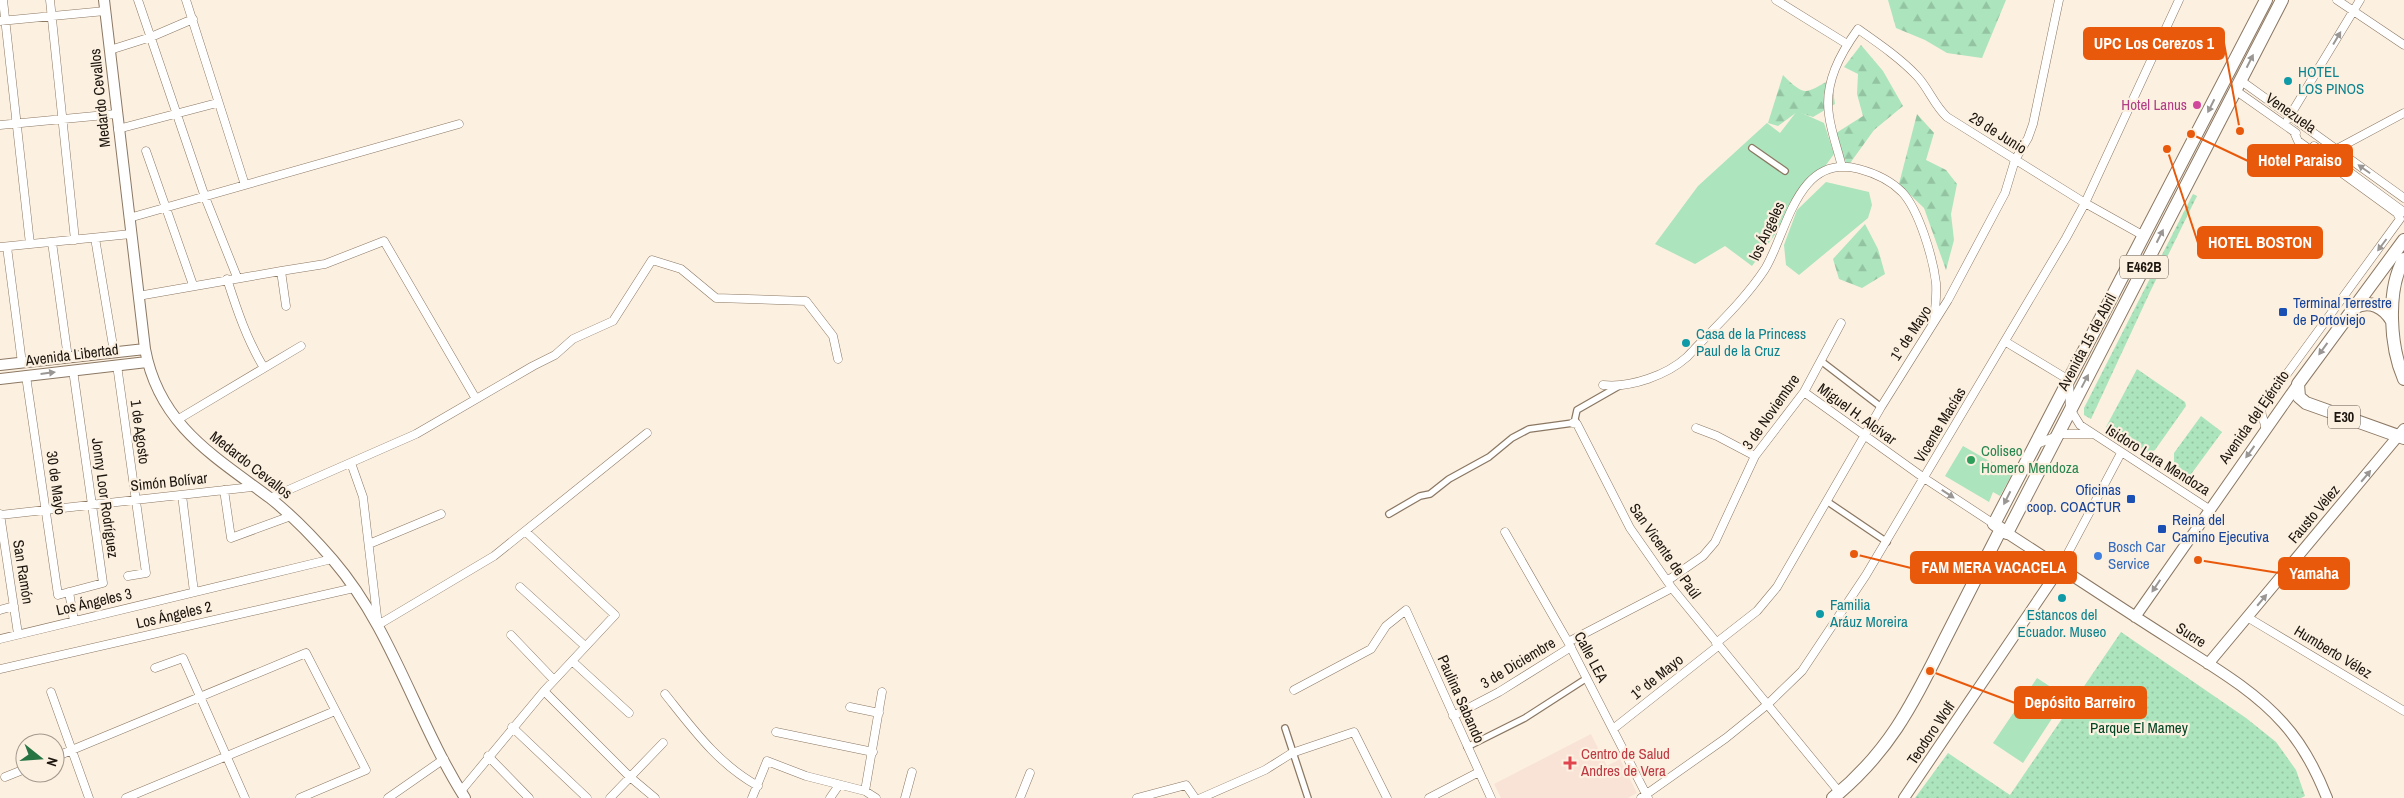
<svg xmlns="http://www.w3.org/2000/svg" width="2404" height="798" font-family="'Archivo Narrow',sans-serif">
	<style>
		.medical { fill: #f9e3d7 }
		.grass { fill: #abe4bd }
		.forest { fill: url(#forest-firs) }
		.park { fill: url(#park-dots) }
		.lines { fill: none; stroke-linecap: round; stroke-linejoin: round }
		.pedestrian-casing { stroke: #8b7863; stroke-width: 8 }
		.minor-casing { stroke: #8b7863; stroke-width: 9 }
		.tertiary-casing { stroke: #8b7863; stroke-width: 12 }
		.primary-casing { stroke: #8b7863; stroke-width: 14 }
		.trunk-casing { stroke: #8b7863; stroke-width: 14 }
		.pedestrian { stroke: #fff; stroke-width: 5.5 }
		.minor { stroke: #fff; stroke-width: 8 }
		.tertiary { stroke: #fff; stroke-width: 10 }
		.primary { stroke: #fff; stroke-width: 12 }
		.trunk { stroke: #fff; stroke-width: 12 }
		.oneway { fill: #999693 }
		.culture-dot { fill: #0f9aa8; stroke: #fcf0e1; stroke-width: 2 }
		.hotel-dot { fill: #d1479c; stroke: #fcf0e1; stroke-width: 2 }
		.transit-dot { fill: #1a4fb4; stroke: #fcf0e1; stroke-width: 2 }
		.leisure-dot { fill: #2e9e5b; stroke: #fcf0e1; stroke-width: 2 }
		.shop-dot { fill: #3f7fe0; stroke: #fcf0e1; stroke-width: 2 }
		.health-dot { fill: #e0444e; stroke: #fcf0e1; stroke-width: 2 }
		.labels { text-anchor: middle; stroke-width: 4.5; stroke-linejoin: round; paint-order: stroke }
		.shield { fill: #fcf0e1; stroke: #60574d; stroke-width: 1 }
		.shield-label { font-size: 14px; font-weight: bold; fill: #1d160e }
		.culture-label { font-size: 15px; fill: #0d838f; stroke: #fcf0e1; text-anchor: start }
		.street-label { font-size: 15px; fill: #1d160e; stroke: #fcf0e1 }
		.hotel-label { font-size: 15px; fill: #b23c85; stroke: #fcf0e1; text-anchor: end }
		.transit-label { font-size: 15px; fill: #164399; stroke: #fcf0e1; text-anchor: start }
		.leisure-label { font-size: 15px; fill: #27864d; stroke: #fcf0e1; text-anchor: start }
		.shop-label { font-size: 15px; fill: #366cbe; stroke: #fcf0e1; text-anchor: start }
		.park-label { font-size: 15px; fill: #042; stroke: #fcf0e1 }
		.health-label { font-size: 15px; fill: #be3a42; stroke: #fcf0e1; text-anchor: start }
		.leader { fill: none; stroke: #e8590c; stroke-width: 2 }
		.callout-dot { fill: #e8590c; stroke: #fcf0e1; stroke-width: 2 }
		.callout { fill: #e8590c; stroke: #e8590c; stroke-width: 2 }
		.callout-label { font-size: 16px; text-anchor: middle; font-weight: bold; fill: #fff }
	</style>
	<defs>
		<pattern id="forest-firs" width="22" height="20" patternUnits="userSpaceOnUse" patternTransform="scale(1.25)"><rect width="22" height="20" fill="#abe4bd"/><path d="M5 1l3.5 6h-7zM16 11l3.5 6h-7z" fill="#93c3a1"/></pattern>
		<pattern id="park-dots" width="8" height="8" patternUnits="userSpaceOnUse" patternTransform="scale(1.25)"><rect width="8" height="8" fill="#abe4bd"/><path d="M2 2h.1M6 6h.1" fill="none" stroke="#93c3a1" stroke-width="1.8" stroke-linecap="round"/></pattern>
	</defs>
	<rect width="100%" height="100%" fill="#fcf0e1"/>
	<path class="medical" d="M1591 734 1607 766 1620 759 1637 793 1628 798H1501L1494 784Z"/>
	<path class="grass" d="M1797 111 1824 123 1834 154 1752 266 1725 246 1695 264 1655 244 1698 186 1767 123 1780 133Z
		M1826 182 1869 192 1872 205 1868 218 1799 275 1786 265 1784 245 1797 210Z
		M1963 446 2012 474 2000 496 1993 492 1989 502 1945 476Z
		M2037 678 2066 697 2023 763 1993 743Z"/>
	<path class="forest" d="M1888 0H2006L1982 58 1947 53 1925 40 1896 28Z
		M1861 45 1883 71 1903 106 1874 130 1848 166 1833 135 1863 116 1857 94 1858 74 1844 67Z
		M1783 75C1805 97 1805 94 1831 79L1835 104 1813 117 1797 112 1778 126 1768 123Z
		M1917 114 1934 133 1926 160 1946 170 1957 184 1951 214 1954 240 1946 270 1924 208 1899 184Z
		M1865 224 1878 249 1885 274 1862 288 1839 279 1833 259Z"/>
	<path class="park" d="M2193 194 2197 196 2150 292 2091 419 2084 415V408Z
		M2137 369 2185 402 2186 406 2155 450 2149 453 2106 427Z
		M2201 416 2222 432 2189 477 2174 466V453Z
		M2121 632 2246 718 2276 742 2296 770 2305 796 2301 798H1915L1948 753 2010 795Z"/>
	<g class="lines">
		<g class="pedestrian-casing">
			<path id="pedestrian" d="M1752 148 1785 171
				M1821 361 1881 407
				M1577 424 1575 419 1577 410 1619 386
				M1828 502 1887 542
				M1389 514 1420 496 1430 494 1449 479 1489 457 1512 438 1529 429 1573 423
				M1285 728 1308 798
				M1467 747 1525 718 1587 678"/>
		</g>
		<g class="minor-casing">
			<path id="minor" d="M3 0 30 244
				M50 0 75 240
				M138 0 205 197 237 277
				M186 0 245 185
				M1776 0 1847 44
				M2337 0 2404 45
				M0 21 105 11
				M110 50 151 37 193 19
				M2240 80 2404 198
				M2235 90 2296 133
				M2288 119 2360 0
				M0 125 116 114
				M118 129 217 103
				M2314 146 2404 212
				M146 151 193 285
				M2333 151 2404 113
				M1842 167C1838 150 1831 132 1829 115 1824 83 1840 54 1858 29 1878 43 1900 58 1917 76 1929 89 1934 105 1947 117L2085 203 2144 236
				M129 218 459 124
				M95 238 114 352
				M52 242 68 358
				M0 247 131 234
				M7 247 22 363
				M281 271 325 264 384 241 476 399
				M227 279C237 310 247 340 264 368
				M138 296 281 271 286 306
				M2006 342 2069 380 2070 409 2080 425 2209 509
				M117 365 146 573 128 576
				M26 376 58 595 103 583 73 370
				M1603 385C1631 388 1667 375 1687 357 1713 329 1744 301 1765 269 1787 233 1797 152 1859 169 1874 173 1890 180 1902 192 1919 210 1933 258 1936 283 1937 296 1935 308 1934 321
				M1804 392 1924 478 1994 524
				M177 420 301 346
				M1573 423 1577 424 1630 528 1672 588 1840 793
				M1696 428 1717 436 1755 456
				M2265 431C2267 422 2259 416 2262 408L2400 219 2397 213 2298 141 2294 132
				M2037 444 2062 434H2091
				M351 463 363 497 378 625 494 556 647 433
				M224 490 231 538 291 516
				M182 495 194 592
				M270 498 416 434 533 366 555 355 573 339 613 321 652 260 681 269 716 298 806 301 833 336 838 359
				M0 514 18 634
				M0 515 252 487
				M1505 532 1568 642 1648 798
				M369 544 441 514
				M2060 568 2121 453
				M1667 581 1703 556 1715 542 1755 456 1804 392 1841 323
				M520 587 585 646
				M69 592 74 621
				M0 610 14 606
				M2247 617 2404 711
				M511 635 554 680
				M0 639 332 559
				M1568 642 1672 588
				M1716 643 1757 611 1777 587 1881 407 1948 300 2005 193 2015 160 2028 138 2033 124 2059 0
				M572 661 629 713
				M155 668 183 658 245 798
				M0 669 354 588
				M1294 690 1371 649 1386 626 1406 610 1491 798
				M544 691 630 777 655 798
				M51 692 89 798
				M665 694C693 729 718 764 758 786
				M850 707 879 713
				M1453 716 1499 692 1571 647
				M512 727 587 798
				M1613 729 1718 646
				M776 732 873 752
				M488 756 529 798
				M55 757 306 653 366 770 300 798
				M5 777 25 769
				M461 791 544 691 615 615 525 531
				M865 791 882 692
				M126 798 335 711
				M388 798 444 759
				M610 798 663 743
				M752 798 767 761 806 776 865 791 876 798
				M830 798 839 785
				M905 798 912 772
				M1020 798 1030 773
				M1137 798 1186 785 1195 798
				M1201 798 1265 770 1292 753 1354 732 1387 798
				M1429 798 1479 772
				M1641 798 1726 738 1768 704 1802 671 1866 575 2066 238 2085 203 2179 0"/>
		</g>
		<g class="tertiary-casing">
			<path id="tertiary" d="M104 0 145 349C159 425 214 456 270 498 293 516 314 538 333 560 393 630 416 721 465 798
				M0 365 145 349
				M0 379 147 362
				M2007 533C2061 568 2115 604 2170 639 2208 664 2252 688 2283 723 2303 745 2316 770 2327 798
				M2135 617 2298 384
				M2208 664 2404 429
				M1904 798 2060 568"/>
		</g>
		<g class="primary-casing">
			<path id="primary" d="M2266 0 1994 524 2007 533 2282 0
				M1833 798C1890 751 1912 705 1944 641 1963 603 1982 566 2001 529"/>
		</g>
		<g class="trunk-casing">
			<path id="trunk" d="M2404 240 2298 384 2299 397 2306 403 2404 438
				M2404 259C2386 290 2390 347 2404 379
				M2354 308C2369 299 2384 307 2392 321"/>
		</g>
		<use href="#pedestrian" class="pedestrian"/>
		<use href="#minor" class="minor"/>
		<use href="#tertiary" class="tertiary"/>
		<use href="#primary" class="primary"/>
		<use href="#trunk" class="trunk"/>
	</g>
	<defs><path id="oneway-solid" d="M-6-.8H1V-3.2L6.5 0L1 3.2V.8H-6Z" transform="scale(1.25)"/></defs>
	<g class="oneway">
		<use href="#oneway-solid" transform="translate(2337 38) rotate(-59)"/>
		<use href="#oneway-solid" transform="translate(2250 61) rotate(-63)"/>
		<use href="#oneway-solid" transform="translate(2211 106) rotate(117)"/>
		<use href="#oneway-solid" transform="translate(2364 169) rotate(-145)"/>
		<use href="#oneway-solid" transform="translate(2160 236) rotate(-63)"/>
		<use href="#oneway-solid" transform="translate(2382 245) rotate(127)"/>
		<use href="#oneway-solid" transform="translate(2323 349) rotate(126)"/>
		<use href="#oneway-solid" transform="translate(48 373) rotate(-7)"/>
		<use href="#oneway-solid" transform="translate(2085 381) rotate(-62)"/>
		<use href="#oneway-solid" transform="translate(2250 452) rotate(126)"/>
		<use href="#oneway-solid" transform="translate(2366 476) rotate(-50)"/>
		<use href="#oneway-solid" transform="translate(1948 494) rotate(33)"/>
		<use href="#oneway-solid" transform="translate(2007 498) rotate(117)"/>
		<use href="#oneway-solid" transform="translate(2156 586) rotate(124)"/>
		<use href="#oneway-solid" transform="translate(2262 600) rotate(-50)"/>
	</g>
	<g class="culture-dot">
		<circle cx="2288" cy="81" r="5"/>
		<circle cx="1686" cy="343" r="5"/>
		<circle cx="2062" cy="598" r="5"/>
		<circle cx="1820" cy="614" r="5"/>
	</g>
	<circle class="hotel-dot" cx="2197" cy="105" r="5"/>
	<g class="transit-dot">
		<rect x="2278" y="307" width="10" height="10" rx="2.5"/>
		<rect x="2126" y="494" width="10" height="10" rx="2.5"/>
		<rect x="2157" y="524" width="10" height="10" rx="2.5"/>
	</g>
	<circle class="leisure-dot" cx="1971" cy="460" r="5"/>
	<circle class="shop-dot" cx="2098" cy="556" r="5"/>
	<path class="health-dot" d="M1567.5 755.5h5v5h5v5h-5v5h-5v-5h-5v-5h5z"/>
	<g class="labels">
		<g class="shield">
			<rect x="2120" y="255.5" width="48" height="23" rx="4"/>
			<rect x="2328" y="405.5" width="32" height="23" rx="4"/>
		</g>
		<g class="shield-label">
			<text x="2144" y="272">E462B</text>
			<text x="2344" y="422">E30</text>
		</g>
		<g class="culture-label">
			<text x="2298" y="77">HOTEL<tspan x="2298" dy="17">LOS PINOS</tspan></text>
			<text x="1696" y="339">Casa de la Princess<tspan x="1696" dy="17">Paul de la Cruz</tspan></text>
			<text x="1830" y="610">Familia<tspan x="1830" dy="17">Aráuz Moreira</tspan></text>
			<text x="2062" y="620" text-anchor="middle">Estancos del<tspan x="2062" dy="17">Ecuador. Museo</tspan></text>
		</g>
		<g class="street-label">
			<text transform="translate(100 98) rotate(-96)" y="5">Medardo Cevallos</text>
			<text transform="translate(2291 113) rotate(35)" y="5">Venezuela</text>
			<text transform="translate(1998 133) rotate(32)" y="5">29 de Junio</text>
			<text transform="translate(1767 231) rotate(-65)" y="5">los Ángeles</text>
			<text transform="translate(1911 333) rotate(-57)" y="5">1º de Mayo</text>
			<text transform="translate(2087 342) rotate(-62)" y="5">Avenida 15 de Abril</text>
			<text transform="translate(72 355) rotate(-7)" y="5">Avenida Libertad</text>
			<text transform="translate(1771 412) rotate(-55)" y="5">3 de Noviembre</text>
			<text transform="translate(1857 414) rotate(36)" y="5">Miguel H. Alcívar</text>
			<text transform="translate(2254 417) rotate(-55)" y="5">Avenida del Ejército</text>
			<text transform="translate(1940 425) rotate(-59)" y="5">Vicente Macías</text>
			<text transform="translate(140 432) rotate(82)" y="5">1 de Agosto</text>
			<text transform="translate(2158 460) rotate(32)" y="5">Isidoro Lara Mendoza</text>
			<text transform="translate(251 465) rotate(38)" y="5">Medardo Cevallos</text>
			<text transform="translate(169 482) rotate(-6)" y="5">Simón Bolívar</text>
			<text transform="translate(56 483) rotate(82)" y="5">30 de Mayo</text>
			<text transform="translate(105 498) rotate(82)" y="5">Jonny Loor Rodríguez</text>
			<text transform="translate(2314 514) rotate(-50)" y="5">Fausto Vélez</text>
			<text transform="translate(1665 551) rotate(55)" y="5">San Vicente de Paúl</text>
			<text transform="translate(23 572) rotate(81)" y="5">San Ramón</text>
			<text transform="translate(94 602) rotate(-13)" y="5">Los Ángeles 3</text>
			<text transform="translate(174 615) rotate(-13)" y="5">Los Ángeles 2</text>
			<text transform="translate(2191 635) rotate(33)" y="5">Sucre</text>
			<text transform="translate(2333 652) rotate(31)" y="5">Humberto Vélez</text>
			<text transform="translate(1591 657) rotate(62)" y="5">Calle LEA</text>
			<text transform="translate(1518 663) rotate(-31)" y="5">3 de Diciembre</text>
			<text transform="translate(1657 677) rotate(-39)" y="5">1º de Mayo</text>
			<text transform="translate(1461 699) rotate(66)" y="5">Paulina Sabando</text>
			<text transform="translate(1931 733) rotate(-56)" y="5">Teodoro Wolf</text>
		</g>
		<g class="hotel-label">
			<text x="2187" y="110">Hotel Lanus</text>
		</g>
		<g class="transit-label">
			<text x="2293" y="308">Terminal Terrestre<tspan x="2293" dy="17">de Portoviejo</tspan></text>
			<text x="2121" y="495" text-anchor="end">Oficinas<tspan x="2121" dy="17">coop. COACTUR</tspan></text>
			<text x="2172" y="525">Reina del<tspan x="2172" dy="17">Camino Ejecutiva</tspan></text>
		</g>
		<g class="leisure-label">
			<text x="1981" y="456">Coliseo<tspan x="1981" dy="17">Homero Mendoza</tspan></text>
		</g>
		<g class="shop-label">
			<text x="2108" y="552">Bosch Car<tspan x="2108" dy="17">Service</tspan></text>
		</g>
		<g class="park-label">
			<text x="2139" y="733">Parque El Mamey</text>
		</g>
		<g class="health-label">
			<text x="1581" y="759">Centro de Salud<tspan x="1581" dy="17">Andres de Vera</tspan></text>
		</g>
	</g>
	<path class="leader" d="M2240 131L2224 43M2191 134L2248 161M2167 149L2198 243M1854 554L1911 568M2198 560L2279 573M1930 671L2015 703"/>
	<g class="callout-dot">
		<circle cx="2240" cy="131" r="5"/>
		<circle cx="2191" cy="134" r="5"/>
		<circle cx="2167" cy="149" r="5"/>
		<circle cx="1854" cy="554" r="5"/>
		<circle cx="2198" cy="560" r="5"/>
		<circle cx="1930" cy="671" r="5"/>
	</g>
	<g class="callout">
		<rect x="2084" y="28" width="140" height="31" rx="5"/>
		<rect x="2248" y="145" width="104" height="31" rx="5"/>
		<rect x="2198" y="227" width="124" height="31" rx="5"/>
		<rect x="1911" y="552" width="165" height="31" rx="5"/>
		<rect x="2279" y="558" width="70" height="31" rx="5"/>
		<rect x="2015" y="687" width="131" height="31" rx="5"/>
	</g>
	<g class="callout-label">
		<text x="2154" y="49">UPC Los Cerezos 1</text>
		<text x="2300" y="166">Hotel Paraiso</text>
		<text x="2260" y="248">HOTEL BOSTON</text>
		<text x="1994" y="573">FAM MERA VACACELA</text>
		<text x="2314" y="579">Yamaha</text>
		<text x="2080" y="708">Depósito Barreiro</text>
	</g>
	<g transform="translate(40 758) rotate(107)"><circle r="24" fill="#fcf0e1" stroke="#a3998d"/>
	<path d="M0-4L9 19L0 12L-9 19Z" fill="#277443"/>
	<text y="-8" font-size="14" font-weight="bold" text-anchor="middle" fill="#1d160e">N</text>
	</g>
</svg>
